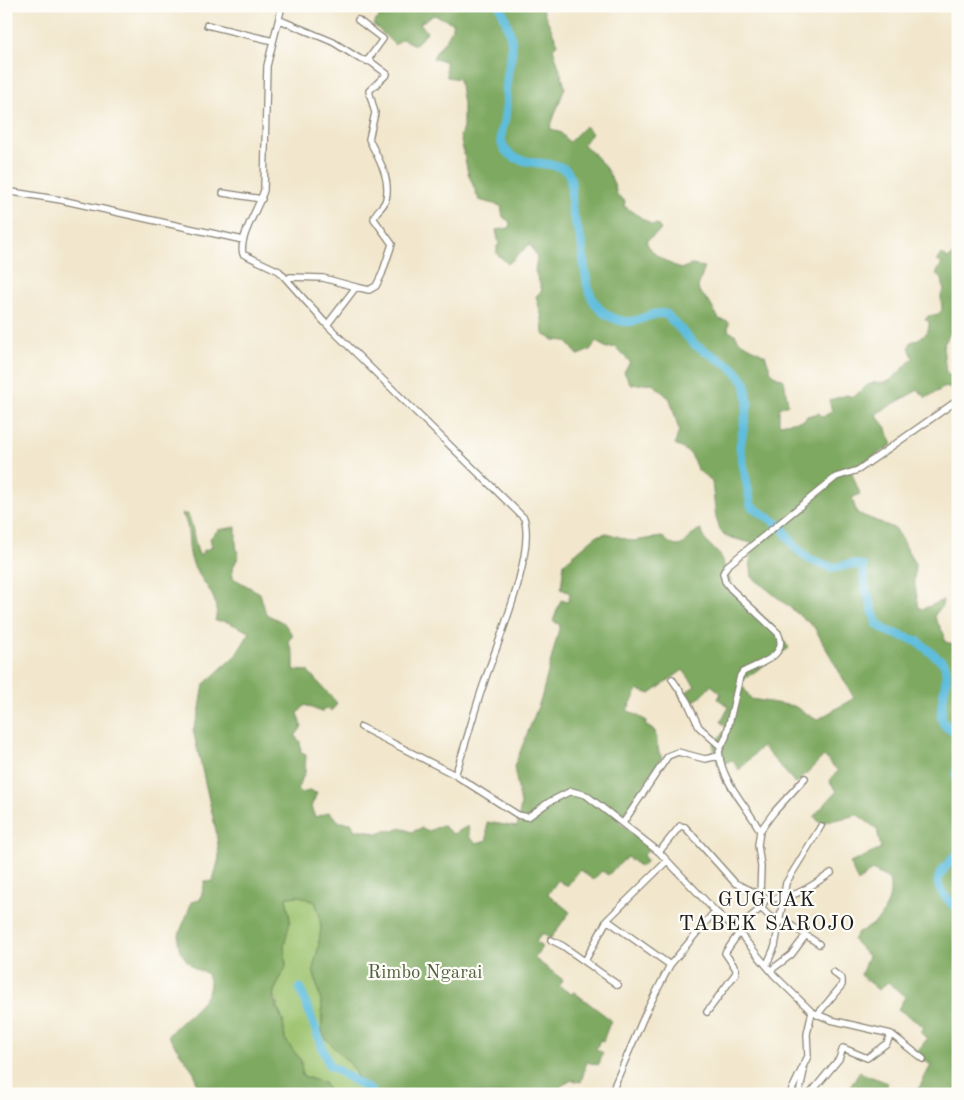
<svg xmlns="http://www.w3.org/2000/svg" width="964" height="1100" font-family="'Old Standard TT',serif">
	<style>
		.green { fill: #9dc36e; stroke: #5c7045 }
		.forest { fill: #7ea961; stroke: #4d623e }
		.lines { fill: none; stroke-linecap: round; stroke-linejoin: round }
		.river { stroke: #5fbddd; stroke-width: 9 }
		.minor-casing { stroke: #878274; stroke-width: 8 }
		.minor { stroke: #fff; stroke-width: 5.5 }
		.labels { text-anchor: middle; stroke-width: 4.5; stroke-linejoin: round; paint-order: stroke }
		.park-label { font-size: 19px; fill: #505f3d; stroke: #fdfcf7 }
		.quarter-label { font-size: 21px; letter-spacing: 1px; fill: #1c1c1c; stroke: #fdfcf7 }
	</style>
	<rect width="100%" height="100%" fill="#fdfcf7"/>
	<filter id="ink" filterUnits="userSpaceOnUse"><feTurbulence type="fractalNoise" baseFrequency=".02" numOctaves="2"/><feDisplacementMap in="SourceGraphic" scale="10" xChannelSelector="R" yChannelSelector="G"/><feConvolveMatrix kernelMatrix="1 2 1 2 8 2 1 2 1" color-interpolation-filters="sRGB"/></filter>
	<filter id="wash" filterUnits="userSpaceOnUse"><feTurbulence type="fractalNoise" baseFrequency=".0096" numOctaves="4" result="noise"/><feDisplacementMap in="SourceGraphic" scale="20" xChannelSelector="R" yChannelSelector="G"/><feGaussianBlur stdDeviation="1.12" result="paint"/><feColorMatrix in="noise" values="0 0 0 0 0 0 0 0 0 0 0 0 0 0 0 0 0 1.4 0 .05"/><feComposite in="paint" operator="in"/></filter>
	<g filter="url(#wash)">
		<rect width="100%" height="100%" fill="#f2e7cd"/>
		<path class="green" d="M300 896 315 902 319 912 321 928 318 950 313 969 322 1006V1031L352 1066 365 1094H330L324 1083 302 1076 301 1061 285 1039 283 1021 273 994 286 965 284 946 290 918 286 897Z"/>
		<path class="forest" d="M370 6H541L558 44 553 48 565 87 550 128 561 133 569 142 585 126 592 133 583 144C600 160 612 171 617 195L625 201 624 206 652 225 657 224 661 230 646 241C651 256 667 261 680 269L691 265 705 267 698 287 699 291 709 302 719 319 729 322 728 331 735 334 740 342 765 355 772 374 784 380 788 404 779 408V424L804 420 807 416 819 413 823 417 832 411 829 400 847 395 853 397C858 394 862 388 868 385 875 381 880 383 887 382 893 380 908 363 913 358L909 347 911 342C922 337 930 335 929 321L925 320 928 316 938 314 942 310 941 295 944 290 942 279 936 274 942 263 937 261 942 254 948 259 958 251V326L951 332 943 346 946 372 958 381V384L952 389 945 387 926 398 918 390 879 412 876 415 887 429 892 445 851 471 860 494 852 498 857 513 896 529 915 564 914 580 919 608 923 609 943 600 942 606 934 616 944 634 945 642 958 645V1094H916L931 1065 915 1054 927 1039 920 1032 924 1027 898 1009 905 997 888 982 878 990 861 975 868 956 853 940 858 932C881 925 894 902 889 879L872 870 858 882 850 863 881 849 877 829 858 815 820 823 814 816 837 791 829 781 838 771 824 756 796 784 762 746 739 770 732 760 718 766 713 744 728 728 721 722 729 707 718 699 721 693 711 685 702 696 686 706 680 696 695 686 683 670 650 694 638 690 627 710 647 721 645 725 655 731 659 753 662 757 619 821 650 849 643 855 647 861 641 867 627 857 608 875 602 871 593 880 580 870 567 886 558 880 548 894 570 912 550 939 542 933 536 942 542 947 534 958 563 980 559 986 571 994 574 992 611 1020 603 1041 600 1040 596 1049 603 1053 598 1065 587 1062 581 1082 572 1080 561 1086 558 1094H365L352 1066 325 1038 322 1031V1006L313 969 318 949 321 928 319 912 315 902 300 896 286 897 290 921 284 946 286 967 274 991 273 999 283 1021 285 1039 301 1061 302 1076 324 1083 330 1094H190L198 1089 194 1072 168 1036C180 1019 209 1004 210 984L207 974C202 970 197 971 193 967 165 940 184 932 191 902L200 900 205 882 213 881 219 858 217 835 193 730 199 714 204 684 236 655 250 632 225 621H215C223 596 197 580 191 558 187 544 191 527 182 514H187C195 525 192 542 200 556L203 551 212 547 210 538 218 530 236 527C236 538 235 547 239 556L232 569 233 578 260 593 266 614 284 623 293 636 288 641 294 655V670L308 671 337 703 332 711 327 708 321 712 305 705 298 713 302 727 295 736 300 741 301 753 306 755 305 772 298 789 302 793 309 791 317 793 311 807 315 817 329 812 340 822 352 823 354 830H365L379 834 385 830 394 831 401 827 411 832 422 828 429 831 442 825 453 834 468 826 470 838 476 843 487 840V822L517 827 521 805 514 767 541 699 560 625 553 621 561 600 568 602 570 593 561 589 564 563 596 536 607 533 632 541 662 537C666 539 668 543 673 545 686 550 691 531 701 529L705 540 720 555 733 587 773 626 789 648 740 682 751 699 794 706 817 720 854 698 814 627 752 577 750 557 754 549 752 543 728 537 721 532 716 518 712 482 697 469 691 454 675 444 679 430 670 399 652 383 631 385 624 372 630 362 615 347 607 348 596 342 590 350 578 355 566 341 554 340 543 334 542 318 536 296 542 290 535 271 537 257 530 244 508 264 497 254V246L499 244 496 230 509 228 510 222 503 217 501 206 479 200 468 173 460 136 463 128V104L459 79 447 77 445 61 433 59C435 48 450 42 453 23L434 15 420 23 427 32 415 45 402 39 395 45 373 24 381 15Z
			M859 1072 888 1083 883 1094H846Z"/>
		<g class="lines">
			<path class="river" d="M500 6C506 20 512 35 512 50 511 61 507 70 507 80 506 91 507 101 506 111 505 124 497 136 504 148 517 170 559 157 569 174 573 185 571 197 572 209 574 222 580 233 582 246 586 275 584 309 618 320 638 327 649 310 666 314L695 345 732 367 745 382 748 402 740 447 751 506 781 526 795 547 809 559 833 568 851 564 863 566 865 586 877 624 887 631 917 641 944 663C954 684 924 729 958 730
				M958 766 956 775 958 781
				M958 853C933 879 930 884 958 909
				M300 988 329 1065 371 1091V1094"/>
		</g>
	</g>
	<g filter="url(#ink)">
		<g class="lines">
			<g class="minor-casing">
				<path id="minor" d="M282 6 267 66 264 190C259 208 238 238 243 254L279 271 327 325 524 518C536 554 496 646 484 683 473 714 466 745 455 775
					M280 20 333 42 360 59 371 62 387 74 369 91 375 113 369 139C378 159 391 177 386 199 384 208 375 210 374 219L392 244 382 274 376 286 369 290 356 287 327 325
					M358 20 383 39 367 61
					M207 25 273 41
					M6 191 61 200 243 240
					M223 193 262 199
					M288 281 290 277 323 278 356 287
					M672 679 687 701 699 727 719 745
					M361 727 455 775 518 815 528 817 549 802 571 791 586 795 659 852 715 911 736 929 774 975 812 1012 831 1020 891 1034 923 1059
					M623 823 668 756 678 752 705 759 719 756
					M760 831C747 805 721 782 719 751L726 737 740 676 743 672C760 663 789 656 778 633L731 589 725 581 723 573 727 566 836 477 858 470 958 400
					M659 852 680 826 685 827 735 883 760 895
					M766 899C795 899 808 888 831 873
					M761 908 769 916 789 924 819 944
					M607 920 670 965
					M736 929 761 908 766 899 760 895 761 867 758 845 760 831 774 812 805 778
					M551 940 563 946 618 985
					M585 961 607 920 667 861
					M767 964 775 946 786 883 821 826
					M771 970 791 955 806 935
					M707 1012 736 973V969L725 953 739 933
					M817 1015 842 985V979L833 972
					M613 1094 615 1084 646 1012 670 965 715 911
					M790 1094 808 1056 807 1034 812 1012
					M799 1094 804 1071
					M810 1094 839 1059 843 1048 867 1058 887 1043 891 1034"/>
			</g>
			<use href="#minor" class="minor"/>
		</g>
	</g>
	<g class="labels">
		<g class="park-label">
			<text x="425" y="978">Rimbo Ngarai</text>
		</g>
		<g class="quarter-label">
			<text x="767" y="906">GUGUAK<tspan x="767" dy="24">TABEK SAROJO</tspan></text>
		</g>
	</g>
	<rect width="964" height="1100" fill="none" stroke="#fdfcf7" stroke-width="25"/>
</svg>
